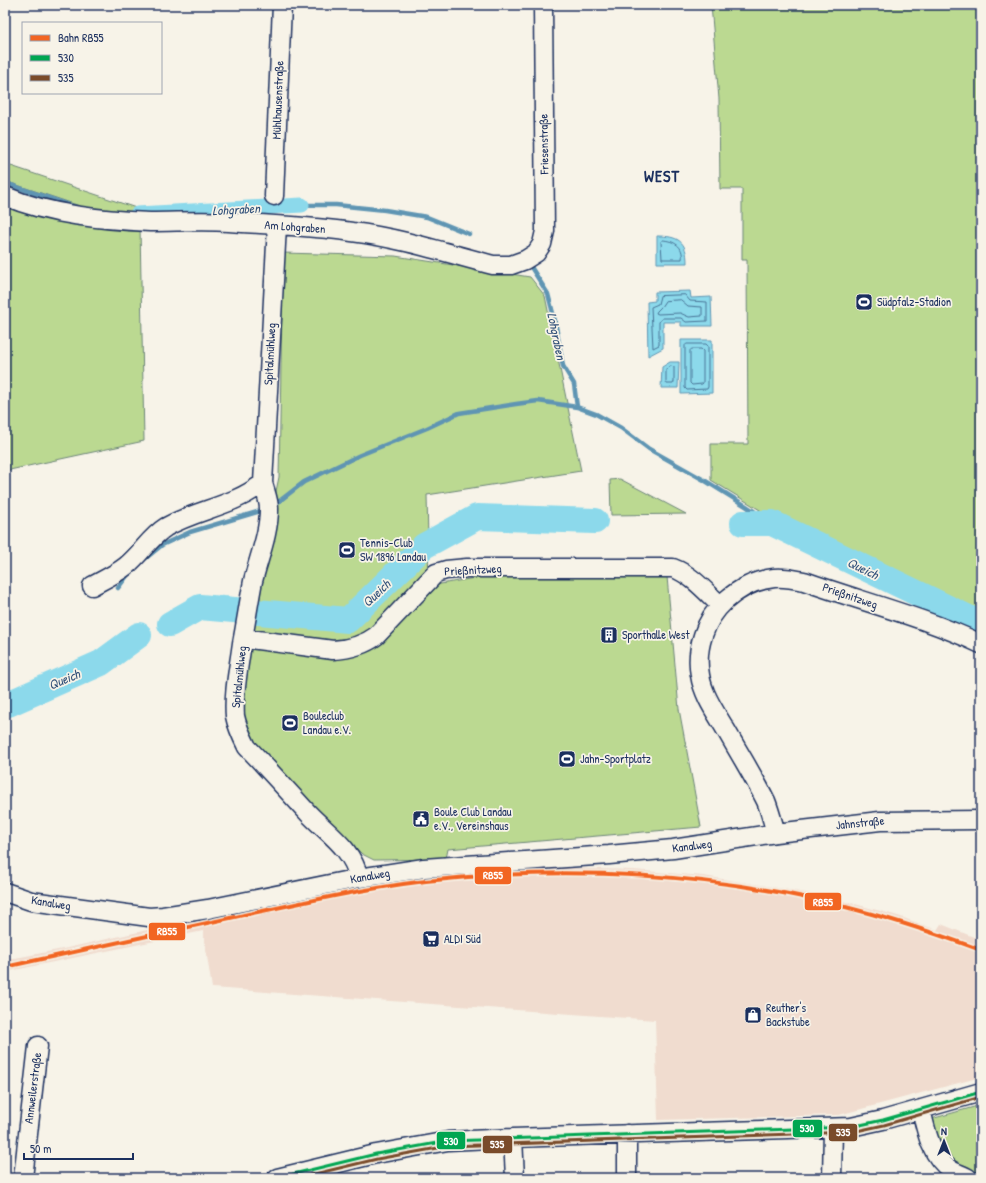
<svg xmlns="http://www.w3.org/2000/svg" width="986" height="1183" font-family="'Patrick Hand',sans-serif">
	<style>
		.built { fill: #f0dccf }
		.green { fill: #bbd991; stroke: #6b8478 }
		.water { fill: #8cd9eb; stroke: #5f95b3 }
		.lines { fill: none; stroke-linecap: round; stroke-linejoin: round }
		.shore { stroke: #487396; stroke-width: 1 }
		.stream { stroke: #5f95b3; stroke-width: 4.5 }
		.canal { stroke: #8cd9eb; stroke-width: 15 }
		.river { stroke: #8cd9eb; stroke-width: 26 }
		.minor-casing { stroke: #1b2f5e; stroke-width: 21 }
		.minor { stroke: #f7f3e8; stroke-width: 18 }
		.bus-1-casing { stroke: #f7f3e8; stroke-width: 6 }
		.bus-2-casing { stroke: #f7f3e8; stroke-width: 6 }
		.bus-1 { stroke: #00a651; stroke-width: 3 }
		.bus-2 { stroke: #7a4b2a; stroke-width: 3 }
		.rail-1-casing { stroke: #f7f3e8; stroke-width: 7 }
		.rail-1 { stroke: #f26522; stroke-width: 4 }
		.labels { text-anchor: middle; stroke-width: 3.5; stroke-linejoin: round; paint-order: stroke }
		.street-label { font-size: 12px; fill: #1b2f5e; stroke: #f7f3e8 }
		.poi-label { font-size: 12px; fill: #1b2f5e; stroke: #f7f3e8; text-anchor: start }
		.water-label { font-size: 13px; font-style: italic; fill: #32517a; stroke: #f7f3e8 }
		.district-label { font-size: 16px; font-weight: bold; letter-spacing: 1px; fill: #1b2f5e; stroke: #f7f3e8 }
		.line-badge { stroke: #f7f3e8; stroke-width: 1.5 }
		.badge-label { font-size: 11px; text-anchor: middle; font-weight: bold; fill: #fff }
	</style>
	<rect width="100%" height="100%" fill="#f7f3e8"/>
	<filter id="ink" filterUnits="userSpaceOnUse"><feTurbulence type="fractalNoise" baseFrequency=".025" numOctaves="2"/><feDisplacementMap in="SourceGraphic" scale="8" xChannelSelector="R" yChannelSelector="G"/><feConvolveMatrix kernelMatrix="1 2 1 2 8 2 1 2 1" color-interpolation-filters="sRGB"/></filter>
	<g filter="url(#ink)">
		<path class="built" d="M566 868 633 870 703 876 767 886 811 894 855 904 898 916 937 930 941 924 981 940V1077L839 1115 658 1120 655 1020 212 988 203 931 5 972V960L63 949 245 908 368 884 435 876 503 871Z"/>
		<path class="green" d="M711 5H981V620L778 521 711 480V444H748L747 260H742V189H720L719 99Z
			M5 164 139 209V215L89 209 5 181Z
			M5 204 140 227 144 441 5 471Z
			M283 253 395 256 530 277 545 296 581 471 427 495 429 586 492 575 667 577 679 709 701 827 448 849 446 859 374 860 362 854 274 771 244 736 242 710 249 656 259 604 271 515 279 477Z
			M620 479 686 514 611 515 610 480Z
			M981 1105V1178H978L948 1160 942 1152 931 1119Z"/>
		<path class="water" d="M657 236C678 236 687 241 687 263H657Z
			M690 291 691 298 711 297 712 326H681V322H663V348L648 356 647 302 655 301V292Z
			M681 340H712V393L681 394Z
			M670 362H679L678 388H661L662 367Z"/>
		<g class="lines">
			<path class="shore" d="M663 240C674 241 684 246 682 259H662L661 242Z
				M685 295 690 301 707 302V321L686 322 681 318H662L659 322V345L653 348 651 307 658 304 660 296Z
				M681 300 688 306 702 307V316L689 317 680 313 658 314 656 313 657 311 661 307 665 301Z
				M687 344H706L708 346V387L707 389 687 390 685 388V346Z
				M692 349H701L703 351V383L702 384 692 385 690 383V351Z
				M671 366 674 367V382L673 384H667L666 382V370Z"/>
			<path class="stream" d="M5 183 75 207
				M302 205H336L385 210 427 217 469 234
				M531 267 548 294 555 321 563 366 574 384 577 407
				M273 506 304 482 360 455 427 428 459 413 516 404 538 401 577 407 596 414 621 428 649 449 704 480 746 506 772 523
				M146 558 162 545 190 532 264 510
				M118 588 130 572"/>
			<path class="canal" d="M137 214 302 205"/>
			<path class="river" d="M743 523H772L981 624
				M170 624 200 607 348 620 424 546 477 517 595 521
				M5 704H8L101 663 139 635"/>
			<g class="minor-casing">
				<path id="minor" d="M5 196C49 215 103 220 150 222 176 222 203 220 229 222 270 225 312 226 352 232 400 238 447 253 493 265H511L525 260 536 253 542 244 545 231 543 5
					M274 196 282 5
					M277 226 263 483C265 491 269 500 269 509 269 533 259 557 253 581 249 601 246 623 242 643 239 666 233 693 235 716 237 727 242 737 247 747 268 769 288 791 308 813 328 834 352 848 359 878
					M92 586C103 580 116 574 126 566 141 554 150 537 166 527 198 509 232 507 263 483
					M243 638 333 650C349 649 363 646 376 636L436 573 446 570 467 568H673C692 575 706 592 720 605
					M776 833C773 823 770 811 766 801 754 777 739 753 726 730 716 713 703 695 700 675 695 649 705 619 725 601 738 589 756 580 774 578 783 577 794 579 804 581 863 602 924 617 981 644
					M5 892 31 901 149 917 163 916 208 909 359 878 424 868 609 855 673 849 776 833 880 821 981 820
					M921 1109C926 1131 931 1157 951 1170 956 1173 963 1175 968 1178
					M513 1138 515 1178
					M23 1178 38 1046
					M277 1178 376 1154 448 1141 513 1138 851 1127 883 1120 981 1092
					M627 1178V1134
					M832 1178 833 1128"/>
			</g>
			<use href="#minor" class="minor"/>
			<g class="bus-1-casing">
				<path id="bus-1" d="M277 1178 376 1154 448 1141 851 1127 883 1120 981 1092"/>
			</g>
			<g class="bus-2-casing">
				<path id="bus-2" d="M298 1178 377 1159 449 1146 852 1132 884 1125 981 1097"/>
			</g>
			<use href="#bus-1" class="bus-1"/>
			<use href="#bus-2" class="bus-2"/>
			<g class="rail-1-casing">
				<path id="rail-1" d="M5 967C80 951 155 934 230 918 295 904 360 889 426 881 566 865 721 873 857 910 899 921 940 935 981 950"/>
			</g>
			<use href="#rail-1" class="rail-1"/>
		</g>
	</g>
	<defs>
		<g id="stadium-square" transform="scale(0.9)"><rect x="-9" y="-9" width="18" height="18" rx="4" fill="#1b2f5e" stroke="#f7f3e8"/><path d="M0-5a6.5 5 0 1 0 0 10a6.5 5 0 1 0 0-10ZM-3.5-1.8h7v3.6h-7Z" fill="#fff"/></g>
		<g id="building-square" transform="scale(0.9)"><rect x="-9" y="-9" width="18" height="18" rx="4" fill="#1b2f5e" stroke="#f7f3e8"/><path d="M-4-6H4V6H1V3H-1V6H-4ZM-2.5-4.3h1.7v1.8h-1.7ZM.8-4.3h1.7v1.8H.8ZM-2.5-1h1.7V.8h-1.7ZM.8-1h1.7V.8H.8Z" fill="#fff"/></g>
		<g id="civic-square" transform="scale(0.9)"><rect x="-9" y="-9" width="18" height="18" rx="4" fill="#1b2f5e" stroke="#f7f3e8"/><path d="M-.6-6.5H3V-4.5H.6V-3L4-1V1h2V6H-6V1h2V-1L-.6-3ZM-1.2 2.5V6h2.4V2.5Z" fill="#fff"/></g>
		<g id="supermarket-square" transform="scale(0.9)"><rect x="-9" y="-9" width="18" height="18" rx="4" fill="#1b2f5e" stroke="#f7f3e8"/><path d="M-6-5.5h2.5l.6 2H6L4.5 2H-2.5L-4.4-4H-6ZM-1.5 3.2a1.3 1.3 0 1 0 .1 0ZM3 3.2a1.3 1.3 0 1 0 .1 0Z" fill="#fff"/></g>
		<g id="shop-square" transform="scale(0.9)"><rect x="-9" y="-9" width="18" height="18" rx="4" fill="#1b2f5e" stroke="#f7f3e8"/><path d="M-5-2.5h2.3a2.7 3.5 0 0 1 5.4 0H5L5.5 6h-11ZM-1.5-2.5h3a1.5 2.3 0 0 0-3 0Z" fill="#fff"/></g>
	</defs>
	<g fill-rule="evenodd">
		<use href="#stadium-square" x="864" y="302"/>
		<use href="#stadium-square" x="347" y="550"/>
		<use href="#building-square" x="609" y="635"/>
		<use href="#stadium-square" x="290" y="723"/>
		<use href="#stadium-square" x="567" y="759"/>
		<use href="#civic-square" x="421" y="819"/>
		<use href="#supermarket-square" x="431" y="939"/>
		<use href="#shop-square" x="753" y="1015"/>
	</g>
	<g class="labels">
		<g class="street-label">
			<text transform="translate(278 100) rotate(-88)" y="4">Mühlhausenstraße</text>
			<text transform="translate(544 144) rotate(-91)" y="4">Friesenstraße</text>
			<text transform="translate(295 227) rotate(4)" y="4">Am Lohgraben</text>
			<text transform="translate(270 354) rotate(-87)" y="4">Spitalmühlweg</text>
			<text transform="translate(473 570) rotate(-3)" y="4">Prießnitzweg</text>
			<text transform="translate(850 596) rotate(19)" y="4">Prießnitzweg</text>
			<text transform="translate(239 677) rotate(-84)" y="4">Spitalmühlweg</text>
			<text transform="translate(860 823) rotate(-6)" y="4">Jahnstraße</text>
			<text transform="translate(692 846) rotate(-7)" y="4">Kanalweg</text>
			<text transform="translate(370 876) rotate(-10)" y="4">Kanalweg</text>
			<text transform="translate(51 903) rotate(9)" y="4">Kanalweg</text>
			<text transform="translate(33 1088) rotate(-83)" y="4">Annweilerstraße</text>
		</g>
		<g class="poi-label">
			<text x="877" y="306">Südpfalz-Stadion</text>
			<text x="360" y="547">Tennis-Club<tspan x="360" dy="14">SW 1896 Landau</tspan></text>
			<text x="622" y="639">Sporthalle West</text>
			<text x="303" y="720">Bouleclub<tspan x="303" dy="14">Landau e.V.</tspan></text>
			<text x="580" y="763">Jahn-Sportplatz</text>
			<text x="434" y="816">Boule Club Landau<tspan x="434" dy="14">e.V., Vereinshaus</tspan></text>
			<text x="444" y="943">ALDI Süd</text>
			<text x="766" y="1012">Reuther's<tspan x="766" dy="14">Backstube</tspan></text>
		</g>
		<g class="water-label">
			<text transform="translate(236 209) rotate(-3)" y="5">Lohgraben</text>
			<text transform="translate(557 336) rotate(78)" y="5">Lohgraben</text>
			<text transform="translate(863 568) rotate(26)" y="5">Queich</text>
			<text transform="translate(376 593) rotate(-44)" y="5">Queich</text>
			<text transform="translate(64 679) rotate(-23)" y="5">Queich</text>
		</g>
		<g class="district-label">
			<text x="662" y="182">WEST</text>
		</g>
	</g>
	<g class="line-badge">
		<rect x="474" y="866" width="38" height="19" rx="4" fill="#f26522"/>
		<rect x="804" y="892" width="38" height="19" rx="4" fill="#f26522"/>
		<rect x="148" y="922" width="38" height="19" rx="4" fill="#f26522"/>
		<rect x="792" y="1119" width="31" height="19" rx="4" fill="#00a651"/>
		<rect x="828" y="1123" width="30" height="19" rx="4" fill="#7a4b2a"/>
		<rect x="436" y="1131" width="30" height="19" rx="4" fill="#00a651"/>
		<rect x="482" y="1135" width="31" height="19" rx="4" fill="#7a4b2a"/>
	</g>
	<g class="badge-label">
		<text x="493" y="879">RB55</text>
		<text x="823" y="906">RB55</text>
		<text x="167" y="935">RB55</text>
		<text x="807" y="1132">530</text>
		<text x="843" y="1136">535</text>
		<text x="451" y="1145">530</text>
		<text x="497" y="1148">535</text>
	</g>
	<rect width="986" height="1183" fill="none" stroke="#f7f3e8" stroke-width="20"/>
	<rect x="10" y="10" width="966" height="1163" fill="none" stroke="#1b2f5e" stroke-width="1.5" filter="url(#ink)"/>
	<rect x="22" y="22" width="140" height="72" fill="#f7f3e8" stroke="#9fa5b1"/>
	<rect x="30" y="35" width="20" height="6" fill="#f26522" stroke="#9fa5b1"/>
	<text x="58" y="42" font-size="12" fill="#1b2f5e">Bahn RB55</text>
	<rect x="30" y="55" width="20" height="6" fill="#00a651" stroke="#9fa5b1"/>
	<text x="58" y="62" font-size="12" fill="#1b2f5e">530</text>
	<rect x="30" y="75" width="20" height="6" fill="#7a4b2a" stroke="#9fa5b1"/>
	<text x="58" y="82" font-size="12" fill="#1b2f5e">535</text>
	<g transform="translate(944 1141)" stroke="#f7f3e8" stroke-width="3" paint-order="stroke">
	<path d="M0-3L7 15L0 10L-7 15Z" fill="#1b2f5e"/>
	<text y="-6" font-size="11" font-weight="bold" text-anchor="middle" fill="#1b2f5e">N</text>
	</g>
	<path d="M24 1153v6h109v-6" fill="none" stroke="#1b2f5e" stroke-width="2"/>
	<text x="30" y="1153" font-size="12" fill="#1b2f5e" stroke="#f7f3e8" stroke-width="3" paint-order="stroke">50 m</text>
</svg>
